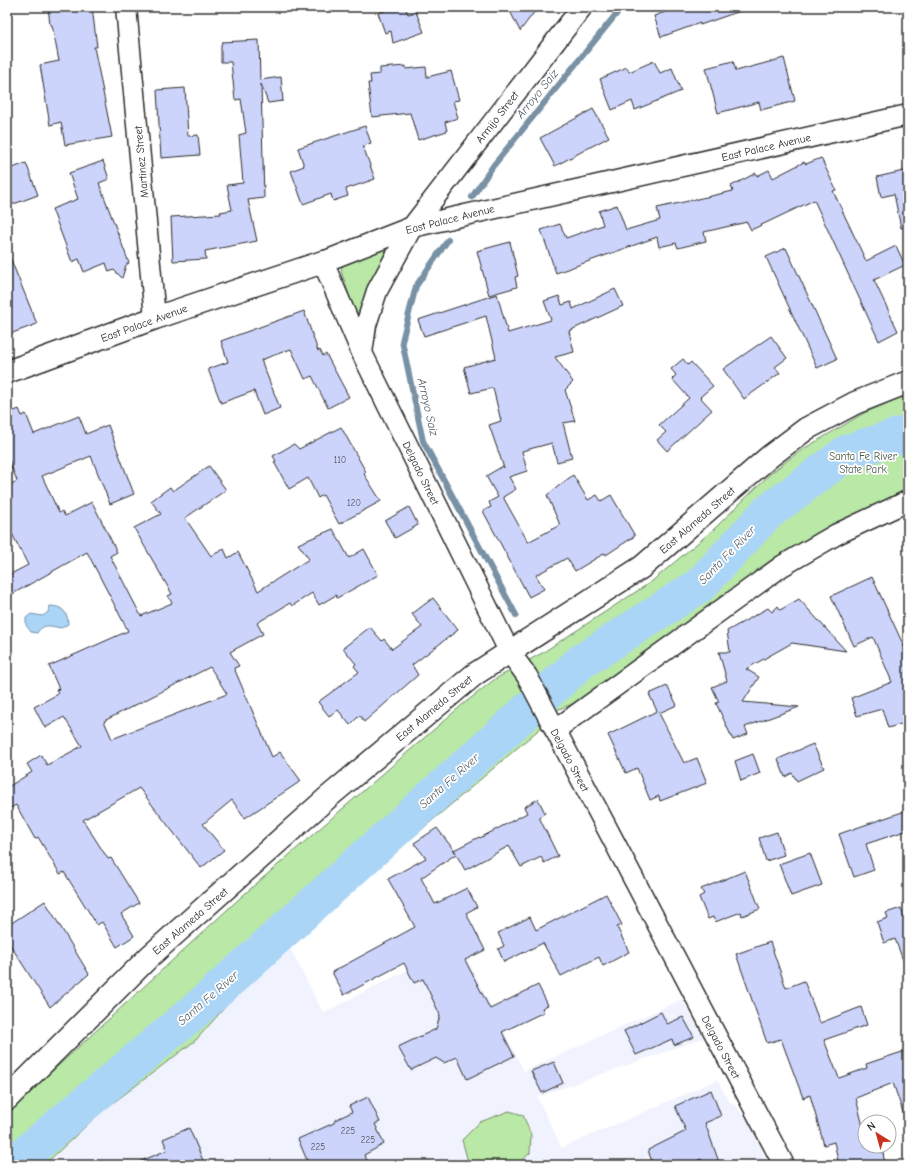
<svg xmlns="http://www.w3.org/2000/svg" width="915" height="1172" font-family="'Comic Neue',sans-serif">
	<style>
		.built { fill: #f0f2fe }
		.green { fill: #b9e8a7; stroke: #728a69 }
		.water { fill: #abd5f6; stroke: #7891a5 }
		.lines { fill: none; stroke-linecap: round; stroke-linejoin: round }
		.stream { stroke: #7891a5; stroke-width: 6 }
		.river { stroke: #abd5f6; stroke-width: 36 }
		.building { fill: #ccd4fc; stroke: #2b2b2b; fill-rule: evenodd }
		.street-casing { stroke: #2b2b2b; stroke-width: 23 }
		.secondary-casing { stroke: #2b2b2b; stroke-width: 25 }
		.street { stroke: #fff; stroke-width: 20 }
		.secondary { stroke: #fff; stroke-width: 22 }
		.labels { text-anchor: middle; stroke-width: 3.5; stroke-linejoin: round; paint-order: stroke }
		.number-label { font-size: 9px; fill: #53555f }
		.street-label { font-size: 11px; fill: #2b2b2b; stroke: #fff }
		.park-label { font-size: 11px; fill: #4e5a4a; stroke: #fff }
		.water-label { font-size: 12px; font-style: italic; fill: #515e68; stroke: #fff }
	</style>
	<rect width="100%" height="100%" fill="#fff"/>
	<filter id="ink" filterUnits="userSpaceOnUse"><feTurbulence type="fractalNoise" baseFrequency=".025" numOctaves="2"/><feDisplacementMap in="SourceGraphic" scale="8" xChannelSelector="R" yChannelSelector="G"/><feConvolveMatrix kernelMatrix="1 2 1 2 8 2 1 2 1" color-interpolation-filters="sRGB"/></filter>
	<g filter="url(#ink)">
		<path class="built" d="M285 938 323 1013 459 944 524 1071 682 999 704 1038 537 1097 562 1148 717 1080 729 1101 736 1106 748 1121 769 1165H687L680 1147 650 1156 632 1165H44L101 1112 196 1040Z"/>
		<path class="green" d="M382 247 387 248 359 315 355 313 341 271 342 266 346 262Z
			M908 395V488L824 531 731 591 637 658 606 684 573 704 559 709 543 726 406 843 293 930 196 1040 101 1112 44 1165H7V1113L241 897 462 705 495 679 542 653 651 582 714 529 771 473 800 451 864 413Z
			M509 1111 523 1115 531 1135 530 1153 517 1165H469L462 1140 480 1122Z"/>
		<path class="water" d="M50 606C62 606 68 612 68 624L61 628C50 626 43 623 37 633L31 632 26 625V618L31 614 43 616 48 612Z"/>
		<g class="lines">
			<path class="stream" d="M472 197 493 166 622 7
				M448 240 416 286 402 341 423 441 516 615"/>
			<path class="river" d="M12 1165 197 1009 581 662 700 585 767 513 848 452 908 433"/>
		</g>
		<path class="building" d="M48 7H92L97 47H94L112 137 65 145 61 122 50 125 40 65 59 61 52 25H50Z
			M386 7H405L408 14 416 12 424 32 393 43 391 31 385 33 378 13 387 10Z
			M508 7H538L520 31Z
			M679 7H745L746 9 700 25V23L661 37 654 16Z
			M259 40 260 80 281 77 283 101 268 103 261 84 264 198 248 200 257 241 205 251 206 259 173 261 171 217 221 214 220 212 232 210 227 185 243 183 239 135 246 133 241 99 235 100 231 62H221V45L222 42Z
			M784 58 795 101 761 110 759 102 718 113 706 68 733 61 736 71Z
			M654 61 660 73 672 68 681 91 635 110 632 101 612 110 600 79 627 67 629 72Z
			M406 66V69L426 67 427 77 451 71 459 100 453 101 458 118 445 122 447 131 418 140 410 113 372 117 368 83H371L370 75 380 74V68Z
			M185 88 188 136 198 135 200 155 161 158 157 90Z
			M593 109 609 137 555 166 540 138Z
			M365 126 371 143 363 146 375 179 346 189 348 196 333 201 331 194 303 204 291 171 304 166 298 148Z
			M821 158 836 190 833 191 866 261 896 246 905 265 874 280 898 331 879 341 814 200 751 230 747 222 704 232 706 241 678 248 676 243 659 247 657 237 556 273 541 230 560 224 566 238 603 225 599 211 617 205 626 230 660 220 657 208 733 191 731 186 756 173 757 176 769 170 773 178 804 162 806 164Z
			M103 161 109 179 99 183 129 263 126 265 122 278 114 270 109 272 106 263 84 272 79 259 72 262 52 209 78 199 69 173Z
			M26 163 38 195 11 205 7 194V170Z
			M908 170V227L901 228 894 194 881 197 877 177Z
			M510 242 518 276 515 277 517 287 489 295 477 251Z
			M786 248 837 359 817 368 766 257Z
			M7 250 37 324 7 335Z
			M615 289 623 306 569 331 574 352 555 357 573 382 565 390 575 421 563 423 572 458 557 462 552 443 522 451 527 471 509 477 516 489 503 497 528 542 560 525 547 495 573 475 588 500 597 495 601 501 611 495 635 536 606 555 605 553 575 571 567 558 536 575 544 589 529 597 483 511 491 507 489 502 498 497 486 476 503 466 504 468 489 425 501 421 493 388 471 393 464 367 496 358 486 316 424 336 418 320 497 294 508 333 551 320 544 301 559 296 562 305 571 302 573 309Z
			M304 311 318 351 320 350 323 356 326 354 349 397 328 408 312 376 305 379 291 349 261 360 280 408 263 415 254 391 221 403 208 369 228 362 221 341Z
			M771 336 787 358 775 367 780 373 744 399 723 369Z
			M683 359 688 365 691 362 713 386 700 397 712 410 667 451 657 440 666 432 659 425 689 398 672 379 676 375 671 369Z
			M19 409 22 416 26 414 34 434 79 416 86 434 108 425 134 494 110 504 91 456 42 476 59 513 62 511 65 516 92 502 117 552 110 556 141 616 172 603 168 596 172 594 134 528 161 514 151 501 170 487 173 491 209 466 226 490 185 518 211 556 224 549 228 558 238 552 258 591 309 559 298 544 333 529 349 558 364 549 378 575 337 598 336 595 319 605 312 593 292 606 290 603 257 623 263 634 230 652 239 666 234 668 272 757 280 752 301 781 245 818 232 800 203 824 224 850 201 868 139 788 83 820 108 859 111 858 139 903 121 914 134 936 117 947 102 922 97 925 64 872 60 874 38 837 35 839 16 805 7 810 8 787 32 772 27 764 41 755 47 765 82 746 64 717 45 728 34 707 58 694 56 690 59 689 49 666 128 631 87 552 7 597V576L28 565 7 524V486L17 481 7 455V414ZM210 667 227 694 112 739 104 721Z
			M341 427 366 472 364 474 381 501 339 524 323 495 318 498 308 478 289 489 274 462 276 461 273 456 294 444 299 449Z
			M409 507 418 525 395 538 385 521Z
			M872 577 908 655V722L888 728 882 709 857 716 851 698 892 682 873 637 854 646 831 596Z
			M433 598 458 630 412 665 418 675 364 722 360 715 350 725 338 710 329 716 318 702 359 672 354 666 356 664 343 648 370 627 382 641 384 639 392 649 422 627 412 614Z
			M799 599 846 651 792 643 746 669 759 677 743 702 799 707 745 727 748 734 733 740 716 703 719 702 712 687 727 681 719 652H730L727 631 768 608 772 612 778 606 780 610Z
			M667 686 677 705 659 713 684 763 697 758 707 783 660 801 659 796 650 800 637 768 626 773 608 735 657 711 649 694Z
			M813 744 824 768 797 781 792 773 785 777 778 759Z
			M753 754 760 773 741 781 735 761Z
			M538 799 545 813 539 817 558 856 544 863 541 857 521 867 509 846 465 870 456 854 421 878 435 904 467 888 477 907 466 913 485 950 465 960 490 1009 538 985 548 1005 542 1008 544 1012 502 1032 514 1056 467 1079 457 1057 444 1063 436 1058 411 1070 398 1047 436 1029 440 1015 423 979 414 983 404 963 344 995 332 972 415 927 388 879 426 858 414 843 437 828 456 853 454 850 479 837 480 838 527 813 524 807Z
			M908 810V830L866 844 874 870 854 877 839 834Z
			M777 832 784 855 766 861 759 838Z
			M810 853 822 885 791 896 779 864Z
			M745 871 760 909 742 916 741 912 715 922 713 917 708 919 699 897 704 894 701 889Z
			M606 894 622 925 617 927 629 952 603 966 599 957 561 976 543 943 504 962 498 949 504 946 498 933 530 917 536 930Z
			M45 901 89 974 50 1007 7 940V926Z
			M901 908 908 931V959L903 960 895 939 884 943 877 922 888 918 886 913Z
			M770 942 786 988 804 981 820 1023 861 1007 867 1025 824 1040 839 1078 867 1068 866 1064 908 1050V1118H905L893 1083 856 1098 865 1135V1146H882L885 1165H839L834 1142 824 1145 810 1095 803 1098 781 1039 767 1043 736 954Z
			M661 1012 667 1024 683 1017 694 1037 674 1045 672 1039 636 1055 624 1031Z
			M554 1062 563 1083 542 1093 531 1071Z
			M711 1090 721 1116 705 1123 720 1165H704L701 1159 687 1165H653L648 1150 686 1131 675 1106Z
			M368 1097 380 1122 375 1124 384 1144 364 1155 370 1165H309L298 1139 334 1123 335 1120 352 1112 349 1106Z
			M189 1128 205 1165H132L167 1150 163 1139Z"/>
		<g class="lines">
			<g class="street-casing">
				<path id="street" d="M126 7 155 318
					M362 353 366 325 377 291 412 227 582 7
					M555 730 782 566 837 534 908 501
					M784 1165 527 676 509 651 362 353 323 262 412 227 908 115"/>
			</g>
			<g class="secondary-casing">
				<path id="secondary" d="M7 372 155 318 323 262
					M7 1099 149 957 326 799 475 674 642 567 769 457 806 429 855 403 908 382"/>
			</g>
			<use href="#street" class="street"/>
			<use href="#secondary" class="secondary"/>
		</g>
	</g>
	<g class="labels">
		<g class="number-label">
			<text x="340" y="463">110</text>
			<text x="354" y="506">120</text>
			<text x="348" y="1134">225</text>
			<text x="368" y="1143">225</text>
			<text x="318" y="1150">225</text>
		</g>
		<g class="street-label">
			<text transform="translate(497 117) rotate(-52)" y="4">Armijo Street</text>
			<text transform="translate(766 147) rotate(-13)" y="4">East Palace Avenue</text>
			<text transform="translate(141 162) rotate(-95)" y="4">Martinez Street</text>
			<text transform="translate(450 219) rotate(-14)" y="4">East Palace Avenue</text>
			<text transform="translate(144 323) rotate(-20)" y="4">East Palace Avenue</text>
			<text transform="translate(421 473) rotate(64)" y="4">Delgado Street</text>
			<text transform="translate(697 520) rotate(-41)" y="4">East Alameda Street</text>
			<text transform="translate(434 708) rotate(-40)" y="4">East Alameda Street</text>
			<text transform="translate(570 760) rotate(62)" y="4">Delgado Street</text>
			<text transform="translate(190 921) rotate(-41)" y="4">East Alameda Street</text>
			<text transform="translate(721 1047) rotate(62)" y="4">Delgado Street</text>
		</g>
		<g class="park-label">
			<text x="863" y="460">Santa Fe River<tspan x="863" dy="13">State Park</tspan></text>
		</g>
		<g class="water-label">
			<text transform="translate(537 94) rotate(-51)" y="4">Arroyo Saiz</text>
			<text transform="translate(428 407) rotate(77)" y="4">Arroyo Saiz</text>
			<text transform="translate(727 555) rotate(-46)" y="4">Santa Fe River</text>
			<text transform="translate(449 781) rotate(-42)" y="4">Santa Fe River</text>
			<text transform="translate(208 998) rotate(-41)" y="4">Santa Fe River</text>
		</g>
	</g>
	<rect width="915" height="1172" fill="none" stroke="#fff" stroke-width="24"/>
	<rect x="12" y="12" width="891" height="1148" fill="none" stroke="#2b2b2b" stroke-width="1.5" filter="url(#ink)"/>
	<g transform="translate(877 1134) rotate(323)"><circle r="19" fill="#ffffff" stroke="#aaaaaa"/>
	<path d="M0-3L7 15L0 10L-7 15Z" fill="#c8321e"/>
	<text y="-6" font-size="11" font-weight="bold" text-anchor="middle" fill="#2b2b2b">N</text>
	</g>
</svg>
